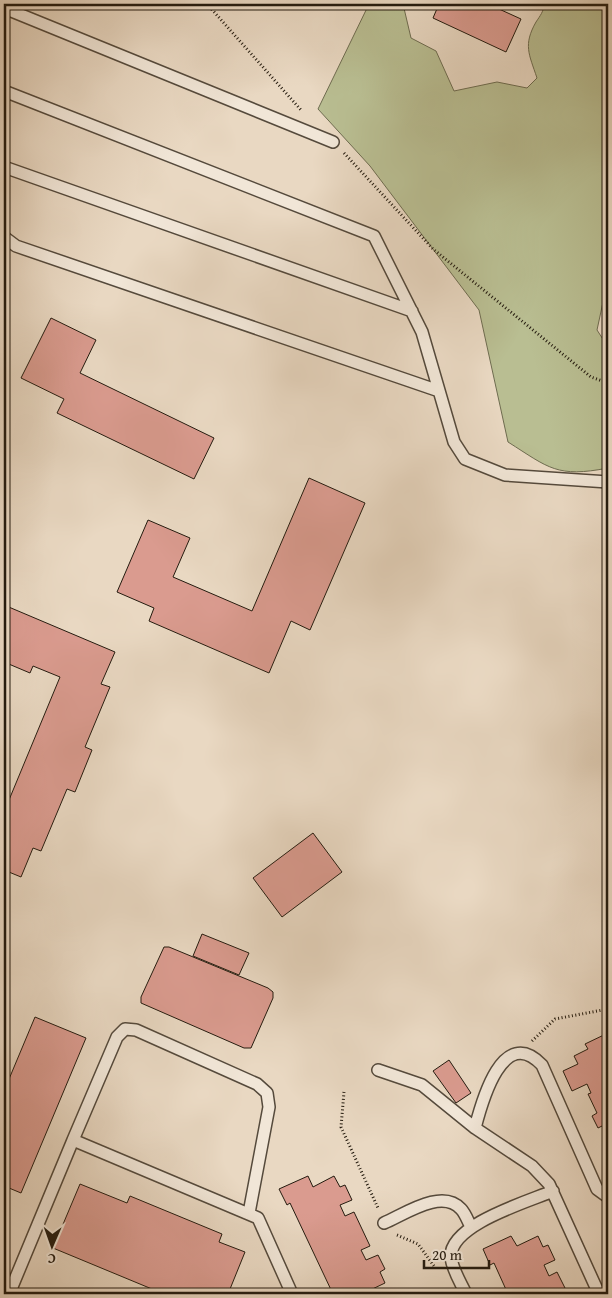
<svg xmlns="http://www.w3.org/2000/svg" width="612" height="1298" font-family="'Gentium Book Plus',serif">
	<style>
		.green { fill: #b9be92; stroke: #6e6c50 }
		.building { fill: #da9b8f; stroke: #241b0f }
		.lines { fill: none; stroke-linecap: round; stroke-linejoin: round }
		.service-casing { stroke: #554a3c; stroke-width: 14 }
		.tertiary-casing { stroke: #554a3c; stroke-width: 30 }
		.path { stroke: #241b0f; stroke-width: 3; stroke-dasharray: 1 2.5; stroke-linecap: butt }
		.service { stroke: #f1e6d7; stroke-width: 11 }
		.tertiary { stroke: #f1e6d7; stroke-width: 28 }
	</style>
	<rect width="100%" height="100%" fill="#e9d8c2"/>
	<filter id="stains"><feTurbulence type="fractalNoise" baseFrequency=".004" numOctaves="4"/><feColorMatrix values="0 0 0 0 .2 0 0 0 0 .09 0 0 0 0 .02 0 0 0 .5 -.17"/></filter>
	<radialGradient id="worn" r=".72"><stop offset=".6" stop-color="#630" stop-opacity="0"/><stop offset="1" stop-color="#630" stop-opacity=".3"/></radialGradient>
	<path class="green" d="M369 4H403L411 38 436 51 454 91 497 82 527 88 537 78C529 54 523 45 536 22 540 16 544 11 544 4H608V287L606 288 597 330 608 347V468C557 478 549 468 508 442L479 310 370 166 318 109Z"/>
	<path class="building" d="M439 4H501L499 9 521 19 506 52 433 18Z
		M51 318 96 340 80 373 214 438 194 479 57 413 64 399 21 378Z
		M309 478 365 503 310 630 291 621 269 673 149 621 154 608 117 592 148 520 190 538 173 577 252 611Z
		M4 605 115 652 101 684 110 687 85 747 92 750 75 792 67 789 41 851 33 848 21 877 4 870V812L60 677 33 666 30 673 4 662Z
		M313 833 342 872 282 917 253 878Z
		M202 934 249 953 239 975 193 956Z
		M164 947H169L268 988 273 992V998L251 1048H244L141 1003V997Z
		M35 1017 86 1038 21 1193 9 1188 4 1201V1091Z
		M608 1033V1138L602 1126 598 1128 592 1116 597 1113 588 1094 591 1093 587 1084 572 1091 563 1071 578 1064 574 1056 588 1049 585 1044Z
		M449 1060 471 1093 456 1103 433 1071Z
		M308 1176 313 1187 334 1176 340 1187 345 1185 352 1200 340 1205 345 1216 354 1212 370 1246 361 1250 366 1260 378 1255 385 1269 380 1272 385 1283 364 1293 365 1294H333L290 1203 287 1205 279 1189Z
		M80 1184 127 1203 130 1196 222 1234 219 1242 245 1252 228 1294H164L53 1248Z
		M511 1236 517 1246 538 1236 543 1247 548 1245 555 1260 544 1265 549 1276 557 1272 568 1294H508L494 1263 490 1265 483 1249Z"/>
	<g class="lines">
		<g class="service-casing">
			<path id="service" d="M4 8 333 142
				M4 91 374 236 422 332 454 442 465 459 505 475 608 482
				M4 167 412 311
				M4 237 16 246 439 391
				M378 1070 422 1085 475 1128 532 1166 549 1184 599 1294
				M475 1128C482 1101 503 1024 542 1065L597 1189 608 1197
				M73 1140 117 1037 125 1029 136 1030 257 1084 267 1093 269 1107 249 1213
				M384 1223C405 1214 442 1188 461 1209 465 1213 468 1221 471 1227
				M9 1294 73 1140 258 1218 292 1294
				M466 1294C461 1283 453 1271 451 1258 448 1225 527 1202 553 1191"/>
		</g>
		<g class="tertiary-casing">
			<path id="tertiary" d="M4 1294H5"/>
		</g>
		<path class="path" d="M207 4 301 110
			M344 153 433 249 591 377 608 383
			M532 1041 555 1019 608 1009
			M344 1092 341 1127 378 1208
			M397 1235 418 1244 434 1266"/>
		<use href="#service" class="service"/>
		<use href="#tertiary" class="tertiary"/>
	</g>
	<rect width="612" height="1298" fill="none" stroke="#e9d8c2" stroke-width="20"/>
	<rect x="5" y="5" width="602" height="1288" fill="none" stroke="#241b0f" stroke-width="2.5"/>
	<rect x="10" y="10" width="592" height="1278" fill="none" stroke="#241b0f"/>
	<g transform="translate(52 1246) rotate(182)" stroke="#f1e6d7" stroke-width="4" paint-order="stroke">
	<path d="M0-4L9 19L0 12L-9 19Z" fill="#241b0f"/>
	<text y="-8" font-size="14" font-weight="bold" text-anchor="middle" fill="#241b0f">С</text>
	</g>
	<path d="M424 1260v8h65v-8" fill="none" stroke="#241b0f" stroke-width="2.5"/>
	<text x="432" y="1260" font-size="15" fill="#241b0f" stroke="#f1e6d7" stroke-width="4" paint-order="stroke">20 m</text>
	<rect width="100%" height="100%" filter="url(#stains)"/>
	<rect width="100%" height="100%" fill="url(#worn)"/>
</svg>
